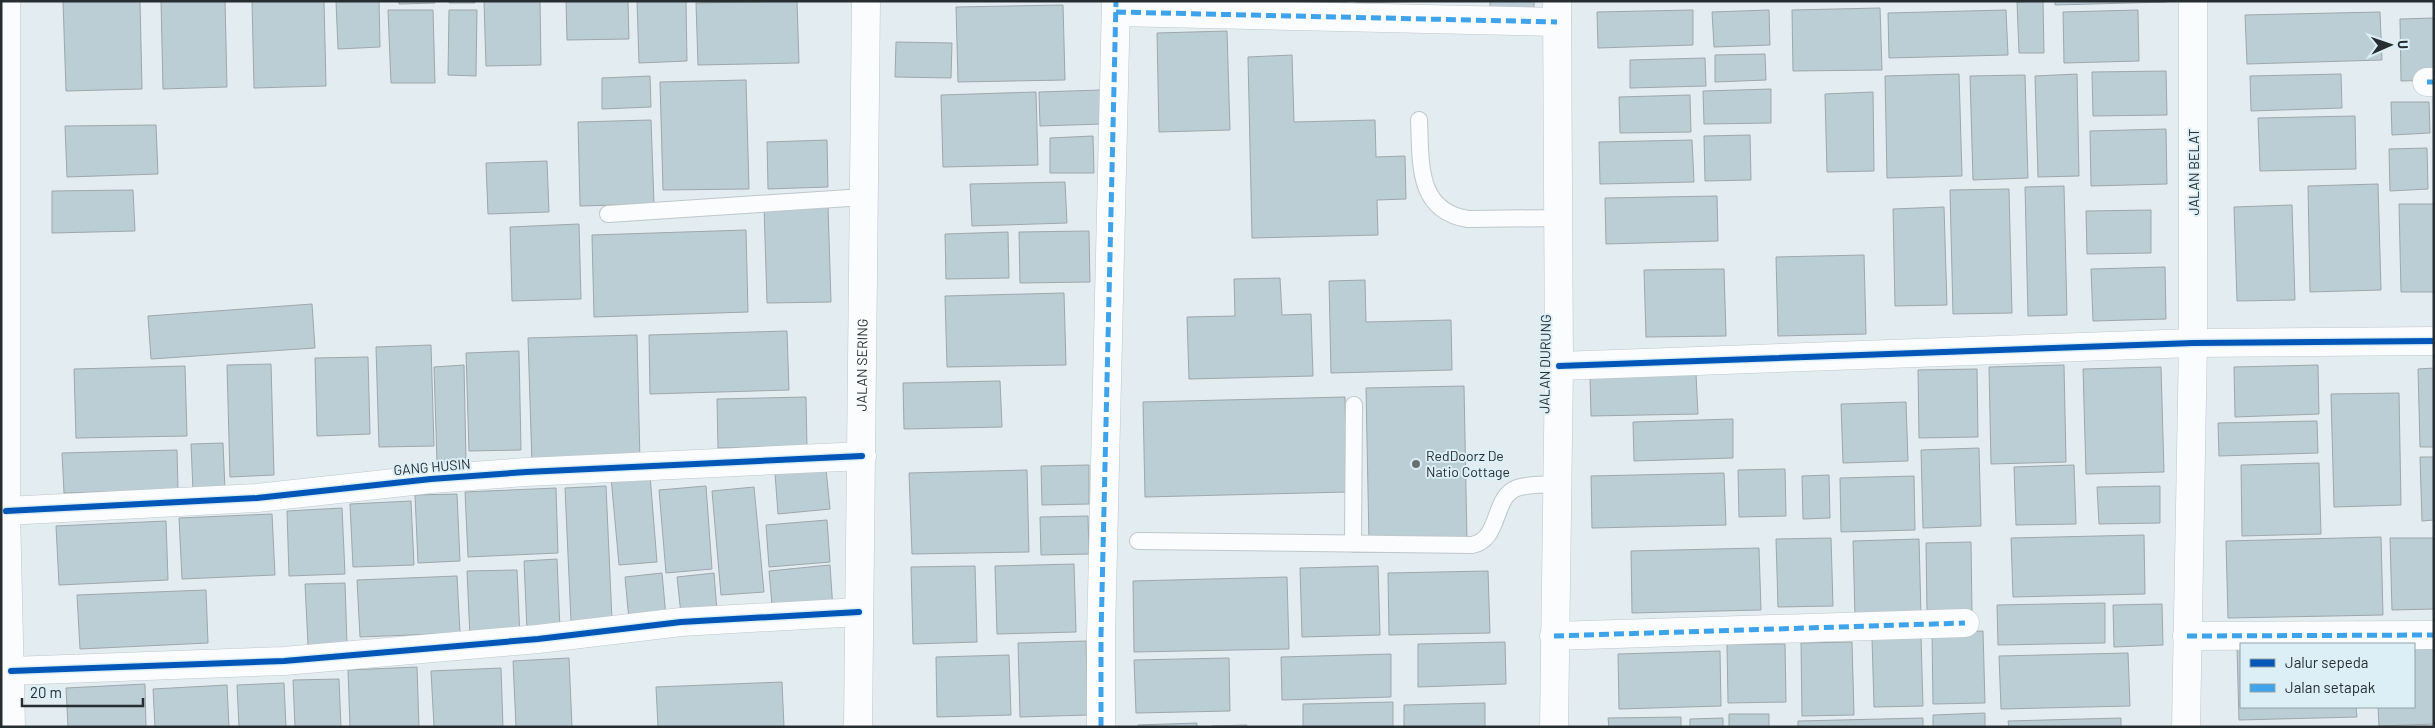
<svg xmlns="http://www.w3.org/2000/svg" width="2435" height="728" font-family="Barlow,sans-serif">
	<style>
		.building { fill: #bbcdd5; stroke: #9fa7ab }
		.lines { fill: none; stroke-linecap: round; stroke-linejoin: round }
		.service-casing { stroke: #bfc7cb; stroke-width: 18 }
		.minor-casing { stroke: #bfc7cb; stroke-width: 29 }
		.tertiary-casing { stroke: #bfc7cb; stroke-width: 29 }
		.service { stroke: #fbfcfd; stroke-width: 16 }
		.minor { stroke: #fbfcfd; stroke-width: 28 }
		.tertiary { stroke: #fbfcfd; stroke-width: 28 }
		.quiet { stroke: #3ea3eb; stroke-width: 5; stroke-dasharray: 10 5; stroke-linecap: butt }
		.cycleway-casing { stroke: #dceff7; stroke-width: 9 }
		.cycleway { stroke: #0057b8; stroke-width: 6 }
		.poi-dot { fill: #687074; stroke: #dceff7; stroke-width: 2 }
		.labels { text-anchor: middle; stroke-width: 4; stroke-linejoin: round; paint-order: stroke }
		.street-label { font-size: 14px; fill: #272e31; stroke: #dceff7 }
		.poi-label { font-size: 14px; fill: #272e31; stroke: #dceff7; text-anchor: start }
	</style>
	<rect width="100%" height="100%" fill="#e2ecf1"/>
	<path class="building" d="M63 1H140L142 89 66 91Z
		M161 1H225L227 87 163 89Z
		M252 1H324L326 86 254 88Z
		M336 1H379L380 47 338 49Z
		M399 1H435V3L399 4Z
		M449 1H475V3H449Z
		M484 1H540L541 65 486 66Z
		M566 1H628L629 39 567 40Z
		M637 1H686L687 61 639 63Z
		M797 1 799 63 698 65 696 3Z
		M1305 1H1346V6H1306Z
		M1356 1H1440L1356 3Z
		M1490 1H1534V8L1490 9Z
		M2043 1 2044 53H2019L2017 2Z
		M2055 1H2167V2L2055 5Z
		M1063 5 1065 80 958 82 956 7Z
		M1880 8 1882 70 1793 71 1792 10Z
		M388 10H433L435 83H391Z
		M449 10H477L476 76 448 75Z
		M1693 10V45L1598 48 1597 12Z
		M1769 10 1770 45 1714 47 1712 12Z
		M2006 10 2008 55 1889 58 1888 13Z
		M2138 10 2139 61 2064 63 2063 12Z
		M2380 12 2382 60 2247 64 2245 15Z
		M2434 18V80L2401 81 2400 19Z
		M1227 31 1230 130 1159 132 1157 33Z
		M896 42 952 43 951 78 895 77Z
		M1765 54 1766 80 1715 82V55Z
		M1292 55 1294 122 1375 120 1376 157 1405 156 1406 199 1377 200 1378 235 1252 238 1248 57Z
		M1705 58 1706 86 1630 88V60Z
		M2166 71 2167 115 2093 116 2092 72Z
		M1959 74 1962 176 1887 178 1885 76Z
		M2077 74 2079 176 2038 177 2035 76Z
		M2341 74 2342 108 2251 111 2250 76Z
		M2025 75 2028 178 1973 180 1970 76Z
		M650 76 651 107 602 109V78Z
		M746 80 749 189 663 190 660 82Z
		M1771 89V123L1704 124 1703 91Z
		M1101 90 1102 124 1040 126 1039 92Z
		M1036 92 1038 165 943 167 941 95Z
		M1873 92 1874 171 1827 172 1825 94Z
		M1690 95 1691 132 1620 133 1619 97Z
		M2391 102H2429L2430 133 2392 135Z
		M2355 116 2356 169 2260 171 2258 118Z
		M651 120 654 204 580 206 578 122Z
		M156 125 158 174 67 177 65 126Z
		M2166 129 2167 184 2091 186 2090 131Z
		M1750 135 1751 180 1705 181 1704 136Z
		M1093 136 1094 173H1050V138Z
		M827 140 828 187 768 189 767 142Z
		M1692 140 1694 182 1600 184 1599 142Z
		M2427 148 2428 189 2390 191 2389 149Z
		M547 161 549 212 488 214 486 163Z
		M1065 182 1067 223 972 226 970 184Z
		M2378 184 2381 290 2310 292 2308 186Z
		M2064 186 2067 315 2028 316 2025 187Z
		M2009 189 2012 313 1953 314 1950 190Z
		M133 190 135 231 52 233V191Z
		M1717 196 1718 241 1606 244 1605 198Z
		M2399 204H2434V292H2401Z
		M828 205 831 302 767 303 764 207Z
		M2292 205 2295 300 2237 301 2234 207Z
		M1944 207 1947 305 1895 306 1893 209Z
		M2151 210V253L2087 254 2086 211Z
		M579 224 581 299 512 301 510 227Z
		M746 230 748 312 594 317 592 235Z
		M1089 231 1090 282 1020 283 1019 232Z
		M1008 232 1009 278 946 279 945 234Z
		M1864 255 1866 334 1778 336 1776 257Z
		M2165 267 2166 319 2093 321 2091 269Z
		M1724 269 1726 336 1646 337 1644 270Z
		M1280 278 1282 315 1311 314 1313 376 1189 379 1187 317 1235 316 1234 279Z
		M1365 280 1366 322 1451 320 1452 370 1331 373 1329 281Z
		M1064 293 1066 365 947 367 945 296Z
		M312 304 315 348 151 359 148 316Z
		M787 331 789 390 650 394 649 335Z
		M637 335 640 462 532 465 528 338Z
		M431 345 434 446 379 447 376 347Z
		M519 351 521 450 469 451 466 353Z
		M368 357 370 434 317 436 315 358Z
		M271 364 274 475 230 477 227 365Z
		M464 365 466 461 437 462 434 367Z
		M2064 365 2066 462 1991 464 1989 367Z
		M2318 365 2319 414 2235 417 2234 367Z
		M185 366 187 436 76 438 74 369Z
		M2161 367 2164 472 2086 474 2083 369Z
		M2434 368V447H2420L2418 369Z
		M1977 369 1978 437 1919 438 1918 370Z
		M1696 374 1698 414 1591 416 1590 377Z
		M1000 381 1002 427 904 429 903 383Z
		M1464 386 1467 540 1369 542 1366 388Z
		M2399 393 2401 505 2334 507 2331 394Z
		M806 397 807 446 718 448 717 399Z
		M1345 397 1347 492 1145 497 1143 402Z
		M1906 402 1908 461 1843 463 1841 404Z
		M1733 419V458L1634 461 1633 422Z
		M2317 421 2318 453 2219 456 2218 423Z
		M223 443 225 490 193 491 191 444Z
		M1979 448 1981 526 1923 528 1921 450Z
		M177 450 178 490 64 493 62 453Z
		M2420 457H2434V520L2422 521Z
		M2319 463 2321 534 2242 536 2241 465Z
		M1089 465V504L1042 505 1041 466Z
		M2074 465 2076 524 2016 525 2014 467Z
		M826 469 830 509 778 514 775 473Z
		M1785 469 1786 516 1739 517 1738 470Z
		M1027 470 1029 552 912 554 909 473Z
		M1724 473 1726 525 1592 528 1591 476Z
		M650 475 657 562 619 565 611 477Z
		M1829 475 1830 518 1803 519 1802 476Z
		M1914 476 1915 530 1841 532 1840 478Z
		M606 486 612 620 571 621 565 488Z
		M706 486 712 569 666 573 659 490Z
		M2160 486V523L2099 524 2097 487Z
		M754 487 764 592 721 595 712 491Z
		M556 488 558 553 468 557 465 492Z
		M457 494 460 561 418 563 415 495Z
		M411 501 414 565 353 567 350 504Z
		M342 508 345 574 289 576 287 511Z
		M272 514 275 575 182 579 179 518Z
		M1088 516 1089 554 1041 555 1040 517Z
		M827 520 830 562 769 567 766 525Z
		M166 521 168 580 59 585 56 526Z
		M2144 535 2145 594 2013 597 2011 538Z
		M2381 537 2383 615 2228 618 2226 541Z
		M1831 538 1833 606 1778 607 1776 539Z
		M2390 538H2434V609L2392 610Z
		M1919 539 1921 615 1855 617 1853 541Z
		M1971 542 1972 614H1927L1926 543Z
		M1759 548 1761 610 1632 613 1631 551Z
		M557 559 560 629 527 630 524 561Z
		M1074 564 1076 632 997 634 995 566Z
		M830 565 833 610 773 616 769 571Z
		M975 566 977 642 913 644 911 567Z
		M1378 566 1380 635 1302 637 1300 568Z
		M517 570 520 637 470 638 467 571Z
		M1488 571 1490 633 1389 635 1388 573Z
		M662 573 666 617 629 620 625 577Z
		M714 573 717 611 681 614 677 577Z
		M457 576 460 633 360 637 357 580Z
		M1287 577 1289 649 1134 652 1133 581Z
		M345 583 347 644 308 645 305 584Z
		M206 590 208 643 80 649 77 595Z
		M2105 603V643L1998 645 1997 605Z
		M2162 604 2163 645 2114 647 2113 605Z
		M1983 631 1985 703 1933 704 1932 633Z
		M1921 637 1923 706 1874 707 1872 638Z
		M1086 641 1088 715 1020 717 1018 643Z
		M1505 642 1506 684 1418 687V644Z
		M1852 642 1854 715 1802 716 1801 643Z
		M2434 642V724L2379 726 2378 707H2414V644Z
		M1727 644H1785L1786 702 1728 703Z
		M2237 649H2241V707H2356L2357 717 2239 720Z
		M1720 651 1721 706 1619 709 1618 654Z
		M2128 653 2130 706 2001 709 1999 656Z
		M1391 654V697L1282 700 1281 657Z
		M1009 655 1011 715 937 717 936 657Z
		M569 658 572 727H516L513 661Z
		M1229 658 1230 711 1136 713 1134 660Z
		M417 667 419 727H350L348 670Z
		M501 668 503 727H434L431 671Z
		M339 679 341 727H295L293 680Z
		M782 682 784 727H658L656 687Z
		M284 683 286 727H239L237 685Z
		M145 684 146 727H68L66 688Z
		M227 685 229 727H155L153 689Z
		M1393 702V727H1303V704Z
		M1485 703V727H1404V705Z
		M1985 713V727H1933V715Z
		M1729 714H1769V727H1729Z
		M1681 717V727H1609L1608 718Z
		M1723 718V727H1690V719Z
		M1923 718V727H1798V721Z
		M2121 718V727H2009L2008 721Z
		M1197 723V727H1138V725Z
		M1247 725V727L1212 726Z"/>
	<g class="lines">
		<g class="service-casing">
			<path id="service" d="M1419 120C1421 162 1416 211 1468 219L1558 218
				M608 214 864 197
				M1138 541 1472 545C1501 540 1492 497 1517 488 1529 484 1544 485 1556 484
				M1353 544 1354 405"/>
		</g>
		<g class="minor-casing">
			<g id="minor">
				<path d="M1116 12 1557 22"/>
				<path d="M2427 82H2434"/>
				<path d="M1559 366 2193 343 2434 341"/>
				<path d="M6 511 257 498 431 479 526 472 862 456"/>
				<path d="M1554 636 1965 623"/>
				<path d="M2187 636 2434 635"/>
				<path d="M11 671 284 661 538 639 681 622 859 612"/>
				<path id="s1" d="M858 727 866 1"/>
				<path d="M1101 727V635L1116 1"/>
				<path d="M2186 727 2193 343V1"/>
			</g>
		</g>
		<g class="tertiary-casing">
			<path id="tertiary" d="M6 1V511L11 727
				M1554 727 1559 366 1557 1"/>
		</g>
		<use href="#service" class="service"/>
		<use href="#minor" class="minor"/>
		<use href="#tertiary" class="tertiary"/>
		<path class="quiet" d="M1116 12 1557 22
			M2427 82H2434
			M1554 636 1965 623
			M2187 636 2434 635
			M1101 727V635L1116 1"/>
		<g class="cycleway-casing">
			<path id="cycleway" d="M1559 366 2193 343 2434 341
				M6 511 257 498 431 479 526 472 862 456
				M11 671 284 661 538 639 681 622 859 612"/>
		</g>
		<use href="#cycleway" class="cycleway"/>
	</g>
	<circle class="poi-dot" cx="1416" cy="464" r="5"/>
	<g class="labels">
		<g class="street-label">
			<text transform="translate(2194 172) rotate(-90)" y="5">JALAN BELAT</text>
			<text dy="5" stroke="none"><textPath href="#s1" startOffset="362">JALAN SERING</textPath></text>
			<text transform="translate(1545 364) rotate(-89)" y="5">JALAN DURUNG</text>
			<text transform="translate(432 467) rotate(-5)" y="5">GANG HUSIN</text>
		</g>
		<g class="poi-label">
			<text x="1426" y="461">RedDoorz De<tspan x="1426" dy="16">Natio Cottage</tspan></text>
		</g>
	</g>
	<rect width="2435" height="728" fill="none" stroke="#272e31" stroke-width="5"/>
	<rect x="2240" y="643" width="175" height="65" fill="#dceff7" stroke="#94a2a8"/>
	<rect x="2250" y="659" width="25" height="8" fill="#0057b8" stroke="#94a2a8"/>
	<text x="2285" y="668" font-size="15" fill="#272e31">Jalur sepeda</text>
	<rect x="2250" y="684" width="25" height="8" fill="#3ea3eb" stroke="#94a2a8"/>
	<text x="2285" y="693" font-size="15" fill="#272e31">Jalan setapak</text>
	<g transform="translate(2390 45) rotate(88)" stroke="#dceff7" stroke-width="4" paint-order="stroke">
	<path d="M0-4L9 19L0 12L-9 19Z" fill="#272e31"/>
	<text y="-8" font-size="14" font-weight="bold" text-anchor="middle" fill="#272e31">U</text>
	</g>
	<path d="M22 698v8h121v-8" fill="none" stroke="#272e31" stroke-width="2.5"/>
	<text x="30" y="698" font-size="15" fill="#272e31" stroke="#dceff7" stroke-width="4" paint-order="stroke">20 m</text>
</svg>
